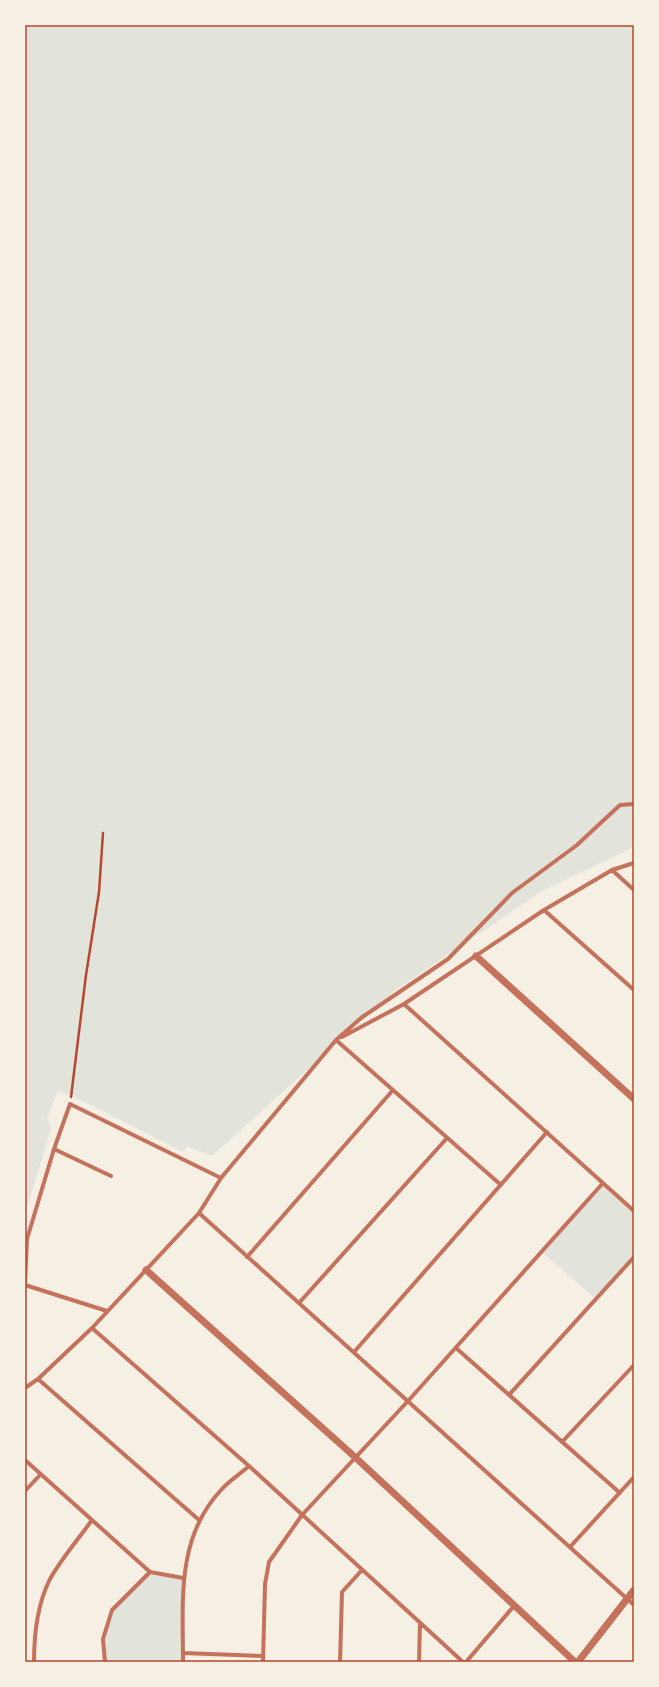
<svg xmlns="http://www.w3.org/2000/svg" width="659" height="1687" font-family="'Work Sans',sans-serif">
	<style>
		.green { fill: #e2e4dc }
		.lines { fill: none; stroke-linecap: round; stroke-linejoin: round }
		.path { stroke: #b5482f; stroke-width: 2.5 }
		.minor { stroke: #c5725c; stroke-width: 4 }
		.tertiary { stroke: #c5725c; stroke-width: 7 }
		.neatline { fill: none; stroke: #b5482f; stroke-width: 1.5 }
	</style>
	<rect width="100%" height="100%" fill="#f6efe4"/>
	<path class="green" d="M25 25H634V847L544 890 394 991 212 1156 187 1146 183 1152 87 1103 58 1091 47 1118 51 1128 25 1215Z
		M603 1183 634 1211V1257L596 1299 542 1252Z
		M150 1572 183 1578V1662H105L103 1639 112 1610Z"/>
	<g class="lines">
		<path class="path" d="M71 1097 86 975 99 892 103 833"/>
		<path class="minor" d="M612 870 634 890
			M544 910 634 990
			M404 1004 634 1211
			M342 1037 404 1004 544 910 612 870 634 863
			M336 1040 501 1185
			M54 1149 111 1176
			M199 1213 634 1605
			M247 1257 393 1090
			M25 1285 27 1239 54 1149 70 1104 221 1178
			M25 1285 107 1311
			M299 1303 447 1138
			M92 1328 249 1466 463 1662
			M456 1348 620 1493
			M354 1352 547 1132
			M38 1379 199 1520
			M25 1388 38 1379 92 1328 199 1213 221 1178 336 1040 361 1018 448 959 512 893 577 845 620 805 634 804
			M509 1395 634 1257
			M562 1442 634 1365
			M25 1460 150 1572 183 1578
			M25 1491 41 1474
			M570 1547 634 1477
			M183 1653 263 1656
			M34 1662C34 1635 37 1606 49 1581 58 1563 80 1537 92 1520
			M105 1662 103 1639 112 1610 150 1572
			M183 1662C183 1601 176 1538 221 1490 229 1481 240 1474 249 1466
			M263 1662 265 1584 269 1562 302 1515 408 1401 603 1183
			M340 1662 342 1592 362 1570
			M419 1662 420 1623
			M466 1662 514 1606"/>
		<path class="tertiary" d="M476 956 634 1099
			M146 1270 356 1458 575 1662
			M578 1662 634 1590"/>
	</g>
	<rect width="659" height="1687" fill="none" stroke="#f6efe4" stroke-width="52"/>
	<rect x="26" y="26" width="607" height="1635" class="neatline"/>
</svg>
